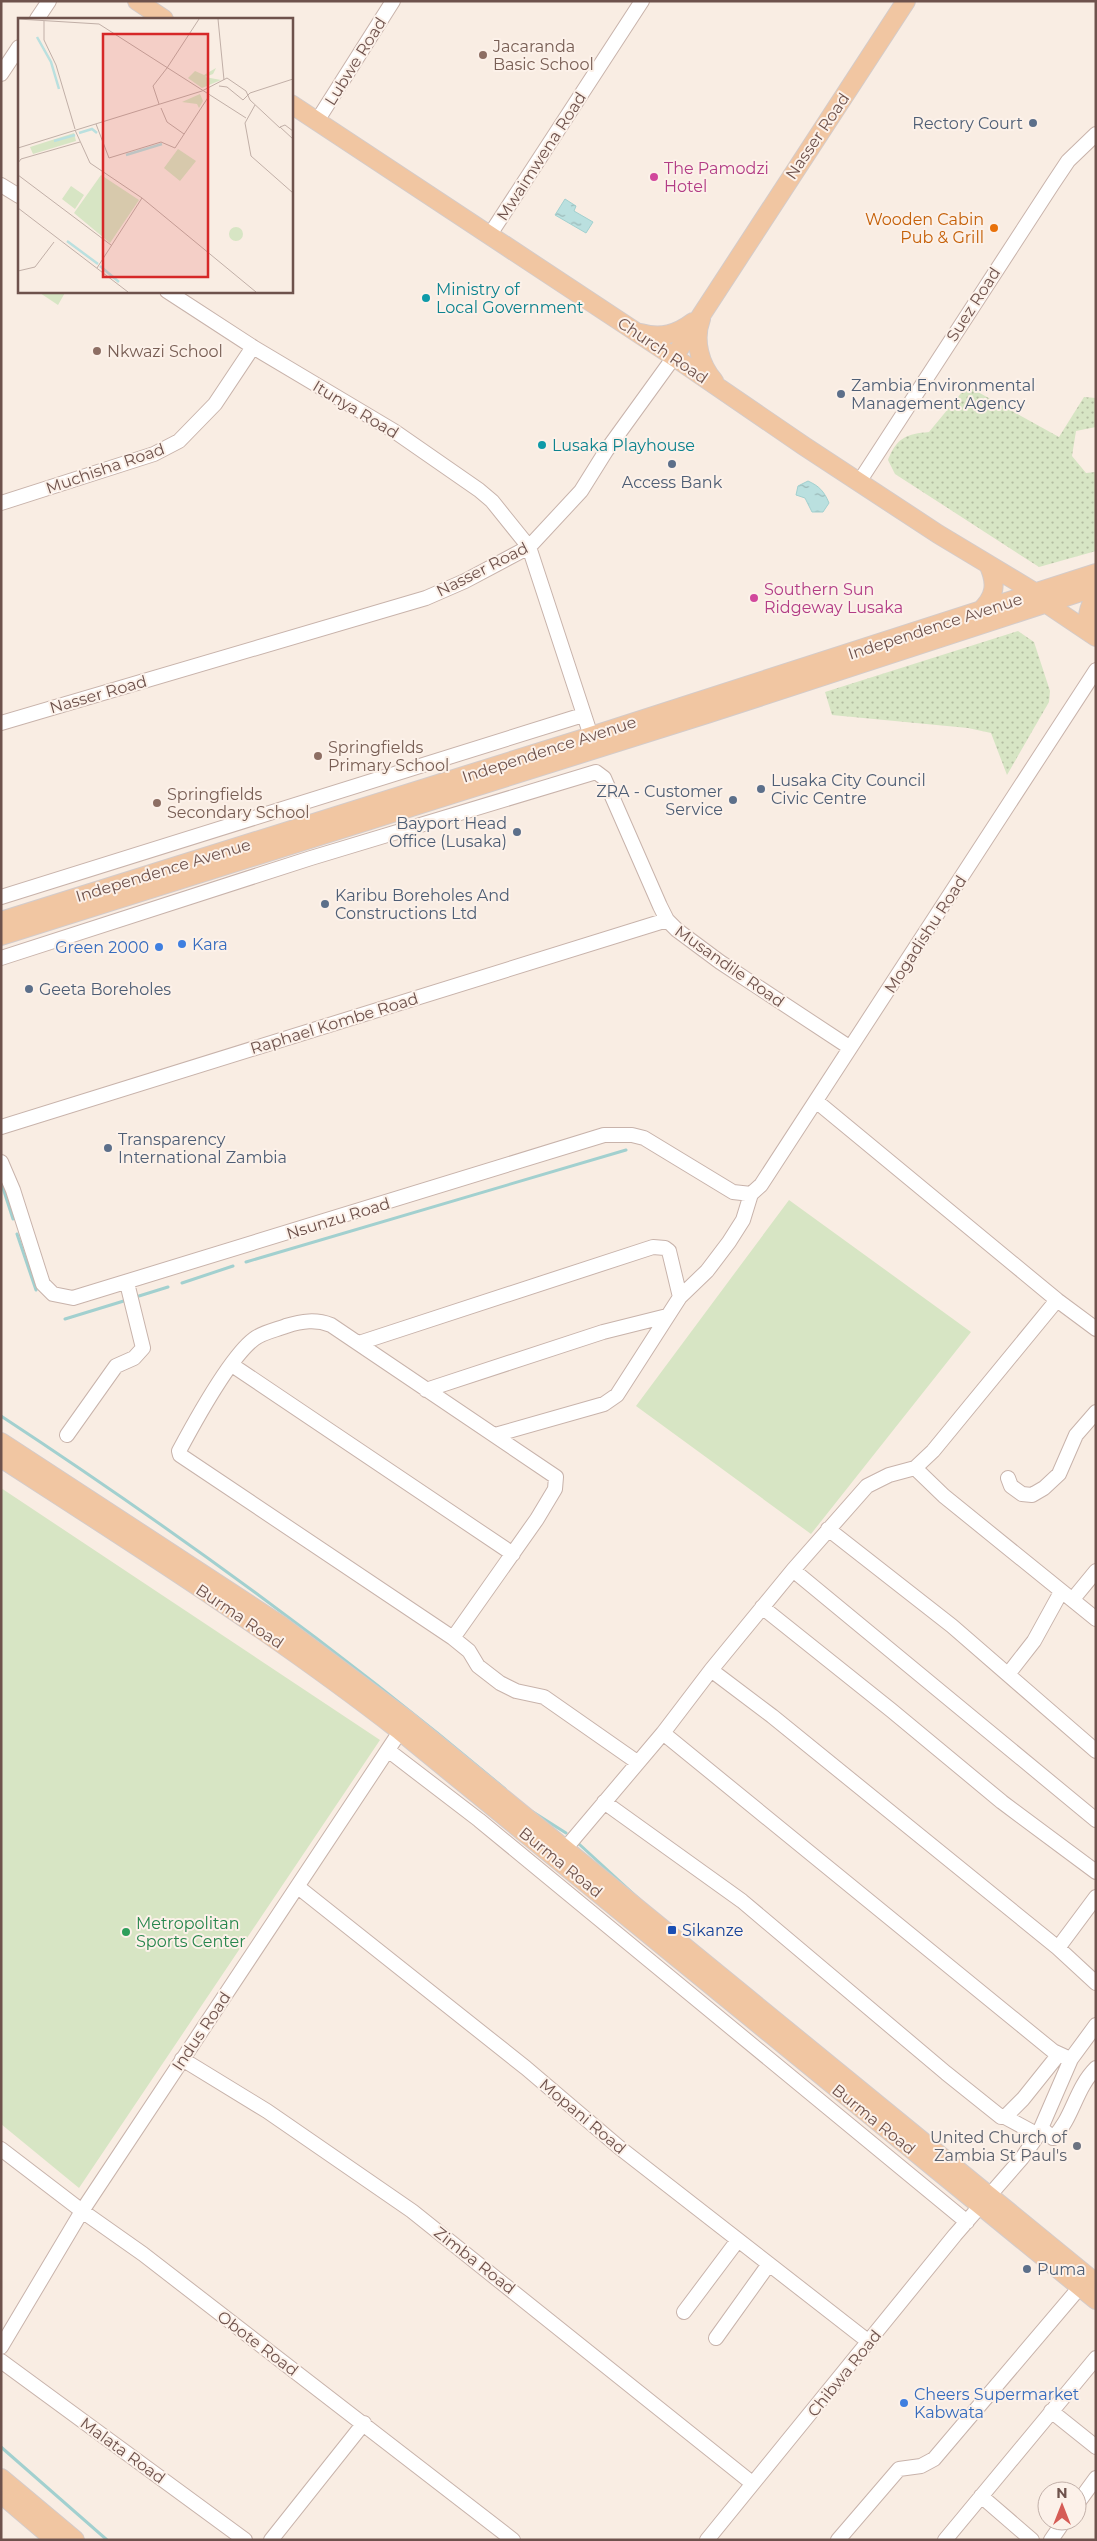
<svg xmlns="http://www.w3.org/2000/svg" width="1097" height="2541" font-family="Montserrat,sans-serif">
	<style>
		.grass { fill: url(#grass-dots) }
		.park { fill: #d7e5c4 }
		.water { fill: url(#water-ripples); stroke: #a2d0cf }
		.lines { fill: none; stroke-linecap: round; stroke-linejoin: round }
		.stream { stroke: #a2d0cf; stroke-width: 3 }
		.minor-casing { stroke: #c8b3ab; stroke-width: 16 }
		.major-casing { stroke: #d4cbc9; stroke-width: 20 }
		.minor { stroke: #fff; stroke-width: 14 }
		.major { stroke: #f1c6a2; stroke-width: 18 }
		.education-dot { fill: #8d6e63; stroke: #fcf1e9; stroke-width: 2 }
		.service-dot { fill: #5c6f8a; stroke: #fcf1e9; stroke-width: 2 }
		.hotel-dot { fill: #d1479c; stroke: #fcf1e9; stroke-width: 2 }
		.food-dot { fill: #e8710a; stroke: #fcf1e9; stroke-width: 2 }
		.culture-dot { fill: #0f9aa8; stroke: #fcf1e9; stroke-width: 2 }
		.shop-dot { fill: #3f7fe0; stroke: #fcf1e9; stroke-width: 2 }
		.transit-dot { fill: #1a4fb4; stroke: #fcf1e9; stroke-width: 2 }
		.leisure-dot { fill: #2e9e5b; stroke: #fcf1e9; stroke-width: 2 }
		.worship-dot { fill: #6b7280; stroke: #fcf1e9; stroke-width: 2 }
		.labels { text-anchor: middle; stroke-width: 4; stroke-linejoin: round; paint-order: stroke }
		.education-label { font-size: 16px; fill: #785e54; stroke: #fcf1e9; text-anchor: start }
		.street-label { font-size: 16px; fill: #6e524c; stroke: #fcf1e9 }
		.service-label { font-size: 16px; fill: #4e5e75; stroke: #fcf1e9; text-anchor: start }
		.hotel-label { font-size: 16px; fill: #b23c85; stroke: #fcf1e9; text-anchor: start }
		.food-label { font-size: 16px; fill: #c56008; stroke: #fcf1e9; text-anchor: end }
		.culture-label { font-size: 16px; fill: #0d838f; stroke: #fcf1e9; text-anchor: start }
		.shop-label { font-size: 16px; fill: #366cbe; stroke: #fcf1e9; text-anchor: start }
		.leisure-label { font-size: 16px; fill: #27864d; stroke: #fcf1e9; text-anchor: start }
		.transit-label { font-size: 16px; fill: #164399; stroke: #fcf1e9; text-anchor: start }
		.worship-label { font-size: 16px; fill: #5b616d; stroke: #fcf1e9; text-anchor: end }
		.inset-river { fill: none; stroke: #bae0df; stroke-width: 2.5 }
		.inset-road { fill: none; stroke: #c1afa7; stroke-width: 1 }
		.view { fill: #d62828; fill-opacity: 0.15; stroke: #d62828; stroke-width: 2.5 }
		.inset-edge { fill: none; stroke: #6e524c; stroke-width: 2.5 }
	</style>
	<defs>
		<pattern id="grass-dots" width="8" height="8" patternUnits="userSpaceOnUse" patternTransform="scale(1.25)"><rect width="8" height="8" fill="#d7e5c4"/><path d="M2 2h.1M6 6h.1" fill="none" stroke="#b3bca1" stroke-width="1.8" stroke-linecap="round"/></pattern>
		<pattern id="water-ripples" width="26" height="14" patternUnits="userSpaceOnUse" patternTransform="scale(1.25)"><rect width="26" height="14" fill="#bae0df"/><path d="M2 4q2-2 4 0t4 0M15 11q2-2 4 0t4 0" fill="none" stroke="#9bb8b7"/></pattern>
	</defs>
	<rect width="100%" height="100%" fill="#f9ede3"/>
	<path class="grass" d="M967 386 1059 437 1084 397 1096 398V427L1076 431 1072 456 1086 473 1096 472V551L1039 567 895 474 888 460C897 437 907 434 929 432Z
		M1018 631 1034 642 1050 691 1049 702 1007 775 991 733 968 728 832 715 825 692Z"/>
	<path class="park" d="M37 291H66L58 305Z
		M789 1200 971 1332 811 1534 636 1406Z
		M1 1488 380 1740 79 2188 1 2124Z"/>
	<path class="water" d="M565 199 576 206 574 211 593 222 586 233 555 215Z
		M808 481C819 486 824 491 829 503L823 512H812L805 498 796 495 798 486Z"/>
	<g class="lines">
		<path class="stream" d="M1 1182 13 1219
			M17 1234 36 1290
			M246 1262 626 1150
			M182 1283 233 1266
			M139 1296 168 1287
			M65 1319 127 1300
			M1 1416C176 1531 346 1655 505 1789
			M533 1812 566 1833
			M579 1844 639 1899
			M1 2447 107 2540"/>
		<g class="minor-casing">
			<path id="minor" d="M37 19 49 1
				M1 74 19 47
				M317 121 393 1
				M1 185 19 196
				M489 236 642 1
				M167 291 253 347 394 431 479 490 492 501 529 547 591 736
				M859 482 1052 185 1068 161 1096 134
				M1 503 154 454 179 441 215 404 253 347
				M1 723 426 598 465 581 529 547 581 491 606 451 674 357
				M1 897 583 715
				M1 958 311 858 596 772 604 778 660 906 667 920 677 930 720 962 849 1047
				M816 1101 1057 1300 1096 1329
				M1 1127 667 920
				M1 1162 13 1190 43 1284 53 1294 73 1298 604 1135H632L644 1138 733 1192 751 1194
				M751 1194 761 1185 1096 670
				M359 1343 653 1247 665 1248 669 1251 680 1297
				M232 1365 513 1554
				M426 1390 603 1332 667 1316
				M67 1435 116 1366 134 1358 143 1348 127 1283
				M495 1435 604 1404 617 1395 680 1297 707 1271 729 1242 743 1220 751 1194
				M915 1468 944 1496 1096 1619
				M1008 1478 1011 1486 1022 1494 1032 1495 1044 1488 1059 1474 1076 1435 1096 1412
				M828 1529 952 1626 1096 1751
				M793 1570 1096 1820
				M1073 1599 1096 1571
				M762 1607 891 1710 1002 1802 1096 1872
				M453 1638 537 1519 555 1489 556 1477 331 1325C316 1319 302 1321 286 1326 276 1330 263 1332 254 1339 230 1357 194 1423 179 1451L180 1455 453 1638 469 1651 478 1666 500 1683 516 1691 544 1697 637 1762
				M711 1670 772 1716 1058 1948 1096 1983
				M1009 1673 1034 1641 1061 1592
				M663 1733 1053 2051 1066 2057
				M389 1751 479 1820 967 2222
				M604 1802 742 1901 946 2073 1001 2117H1005L1023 2099 1059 2054
				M565 1849 663 1733 711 1670 793 1570 867 1486 889 1475 915 1468 933 1451 1057 1300
				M298 1887 526 2068 620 2148 869 2342
				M1058 1948 1096 1897
				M182 2059 267 2111 412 2211 752 2483
				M1005 2117 1038 2135
				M1041 2128 1053 2138C1073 2118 1075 2089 1096 2068
				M1 2149 82 2211 143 2254 513 2540
				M684 2312 738 2240
				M716 2338 769 2264
				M1 2347 82 2211 405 1724
				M1 2361 245 2540
				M1051 2411 1096 2447
				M981 2496 1032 2540
				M1077 2504 1096 2478
				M271 2540 364 2423
				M707 2540 955 2235 1022 2158 1038 2135 1071 2059 1096 2025
				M838 2540 899 2469 921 2466 934 2459 1080 2287
				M945 2540 1096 2358
				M1051 2540 1064 2521"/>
		</g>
		<g class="major-casing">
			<path id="major" d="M137 1 164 19
				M291 104 674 357 804 446 938 534 1036 593 1047 604 1096 637
				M701 319C693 340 700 365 714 381
				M641 333C661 339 677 334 693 322
				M674 357 906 1
				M979 612C996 597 997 583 988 564
				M1089 632C1087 618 1087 608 1096 597
				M1 921 591 736 1096 573
				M1 936 707 714 1096 587
				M1 1442 279 1624 407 1720 1096 2283
				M1 1458C137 1546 273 1632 400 1731L1096 2300
				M1 2478 75 2540
				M1 2494 55 2540"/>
		</g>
		<use href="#minor" class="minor"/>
		<use href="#major" class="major"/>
	</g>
	<g class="education-dot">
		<circle cx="483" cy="55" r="5"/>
		<circle cx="97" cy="351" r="5"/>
		<circle cx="318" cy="756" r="5"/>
		<circle cx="157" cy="803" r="5"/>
	</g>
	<g class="service-dot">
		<circle cx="1033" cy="123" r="5"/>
		<circle cx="841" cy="394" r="5"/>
		<circle cx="672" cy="464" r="5"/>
		<circle cx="761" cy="789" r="5"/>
		<circle cx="733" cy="800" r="5"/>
		<circle cx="517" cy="832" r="5"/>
		<circle cx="325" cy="904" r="5"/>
		<circle cx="29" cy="989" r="5"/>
		<circle cx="108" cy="1148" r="5"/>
		<circle cx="1027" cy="2269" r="5"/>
	</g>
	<g class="hotel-dot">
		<circle cx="654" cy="177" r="5"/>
		<circle cx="754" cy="598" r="5"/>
	</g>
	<circle class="food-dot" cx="994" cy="228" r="5"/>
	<g class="culture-dot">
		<circle cx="426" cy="298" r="5"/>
		<circle cx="542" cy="445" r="5"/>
	</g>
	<g class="shop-dot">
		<circle cx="182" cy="944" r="5"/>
		<circle cx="159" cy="947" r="5"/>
		<circle cx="904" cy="2403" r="5"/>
	</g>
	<rect class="transit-dot" x="667" y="1925" width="10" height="10" rx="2.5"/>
	<circle class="leisure-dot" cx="126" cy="1932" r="5"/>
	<circle class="worship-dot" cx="1077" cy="2146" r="5"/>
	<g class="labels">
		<g class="education-label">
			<text x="493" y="52">Jacaranda<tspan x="493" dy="18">Basic School</tspan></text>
			<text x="107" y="357">Nkwazi School</text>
			<text x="328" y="753">Springfields<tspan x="328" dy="18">Primary School</tspan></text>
			<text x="167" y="800">Springfields<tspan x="167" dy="18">Secondary School</tspan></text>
		</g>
		<g class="street-label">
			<text transform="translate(355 61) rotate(-58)" y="6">Lubwe Road</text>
			<text transform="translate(817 136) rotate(-56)" y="6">Nasser Road</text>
			<text transform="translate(541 156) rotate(-57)" y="6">Mwaimwena Road</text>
			<text transform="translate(973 304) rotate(-57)" y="6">Suez Road</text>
			<text transform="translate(663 350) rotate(34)" y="6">Church Road</text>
			<text transform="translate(356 409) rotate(31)" y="6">Itunya Road</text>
			<text transform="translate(105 468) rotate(-19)" y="6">Muchisha Road</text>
			<text transform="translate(482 569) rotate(-27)" y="6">Nasser Road</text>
			<text transform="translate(935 626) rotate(-18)" y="6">Independence Avenue</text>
			<text transform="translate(98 694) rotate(-16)" y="6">Nasser Road</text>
			<text transform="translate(549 749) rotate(-18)" y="6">Independence Avenue</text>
			<text transform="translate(163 870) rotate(-17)" y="6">Independence Avenue</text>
			<text transform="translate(925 934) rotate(-57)" y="6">Mogadishu Road</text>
			<text transform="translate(730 966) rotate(35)" y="6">Musandile Road</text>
			<text transform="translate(334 1023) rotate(-17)" y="6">Raphael Kombe Road</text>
			<text transform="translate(338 1218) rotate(-17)" y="6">Nsunzu Road</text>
			<text transform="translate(240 1616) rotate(34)" y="6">Burma Road</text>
			<text transform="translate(561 1862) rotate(39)" y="6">Burma Road</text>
			<text transform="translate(201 2031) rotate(-56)" y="6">Indus Road</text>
			<text transform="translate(583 2116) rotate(40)" y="6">Mopani Road</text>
			<text transform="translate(874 2119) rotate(39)" y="6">Burma Road</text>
			<text transform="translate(475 2260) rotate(38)" y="6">Zimba Road</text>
			<text transform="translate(258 2343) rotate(37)" y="6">Obote Road</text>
			<text transform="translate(844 2373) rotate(-51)" y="6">Chibwa Road</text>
			<text transform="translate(123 2450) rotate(36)" y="6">Malata Road</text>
		</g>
		<g class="service-label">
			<text x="1023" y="129" text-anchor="end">Rectory Court</text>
			<text x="851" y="391">Zambia Environmental<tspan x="851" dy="18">Management Agency</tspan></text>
			<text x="672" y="488" text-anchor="middle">Access Bank</text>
			<text x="771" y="786">Lusaka City Council<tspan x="771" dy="18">Civic Centre</tspan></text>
			<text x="723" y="797" text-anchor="end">ZRA - Customer<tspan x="723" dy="18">Service</tspan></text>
			<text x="507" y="829" text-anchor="end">Bayport Head<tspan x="507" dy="18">Office (Lusaka)</tspan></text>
			<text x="335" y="901">Karibu Boreholes And<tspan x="335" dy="18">Constructions Ltd</tspan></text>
			<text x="39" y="995">Geeta Boreholes</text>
			<text x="118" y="1145">Transparency<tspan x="118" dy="18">International Zambia</tspan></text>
			<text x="1037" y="2275">Puma</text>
		</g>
		<g class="hotel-label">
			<text x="664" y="174">The Pamodzi<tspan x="664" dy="18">Hotel</tspan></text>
			<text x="764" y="595">Southern Sun<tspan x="764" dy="18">Ridgeway Lusaka</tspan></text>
		</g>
		<g class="food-label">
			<text x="984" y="225">Wooden Cabin<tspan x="984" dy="18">Pub &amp; Grill</tspan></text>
		</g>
		<g class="culture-label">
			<text x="436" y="295">Ministry of<tspan x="436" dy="18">Local Government</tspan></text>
			<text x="552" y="451">Lusaka Playhouse</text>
		</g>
		<g class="shop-label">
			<text x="192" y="950">Kara</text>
			<text x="149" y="953" text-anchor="end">Green 2000</text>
			<text x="914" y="2400">Cheers Supermarket<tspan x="914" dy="18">Kabwata</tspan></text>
		</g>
		<g class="leisure-label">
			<text x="136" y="1929">Metropolitan<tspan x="136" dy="18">Sports Center</tspan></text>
		</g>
		<g class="transit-label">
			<text x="682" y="1936">Sikanze</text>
		</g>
		<g class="worship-label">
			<text x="1067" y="2143">United Church of<tspan x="1067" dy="18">Zambia St Paul's</tspan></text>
		</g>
	</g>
	<g transform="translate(18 18)">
		<rect width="275" height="275" fill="#f9ede3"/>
		<path d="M198 50 195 56 187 59 203 62 184 70 170 60 177 53 186 57ZM182 76 185 83 181 90 179 86 164 84ZM56 115 58 123 15 136 12 129Z" fill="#d7e5c4"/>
		<path d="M160 131 178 143 162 163 146 150ZM83 157 121 182 92 225 56 195ZM53 168 66 177 57 191 44 181ZM211 216a7 7 0 1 1 14 0a7 7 0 1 1-14 0Z" fill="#d7e5c4"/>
		<path class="inset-river" d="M19 19 33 44 41 71M61 115 74 111 79 115M36 123 57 117M108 137 144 126M49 223 80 246M82 248 101 264"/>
		<path class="inset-road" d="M0 1 81 6 228 100M200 1 206 62M26 3V22L38 47 57 111M149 50 181 1M201 68 209 69 225 82 232 75 275 61M141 86 135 68 149 50M237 87 227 105 233 138 275 175M143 90 149 104 166 116M78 106 91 140 143 124 157 130 191 78M57 112 72 145 124 180 238 274M275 113 267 107 262 109 275 121M0 130 184 73 209 60 228 73 232 82 262 110M0 145 3 141 62 124M0 157 93 227M0 190 110 274M79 250 124 180M0 253 17 249 36 224"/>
		<path class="view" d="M85 16H190V259H85Z"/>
		<rect width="275" height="275" class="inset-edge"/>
	</g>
	<rect width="1097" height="2541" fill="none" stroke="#6e524c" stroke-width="5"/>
	<g transform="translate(1062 2506)"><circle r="24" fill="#fcf1e9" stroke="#c3b1aa"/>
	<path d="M0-4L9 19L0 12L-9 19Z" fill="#d55c56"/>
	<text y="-8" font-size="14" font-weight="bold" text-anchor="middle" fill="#6e524c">N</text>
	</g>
</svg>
